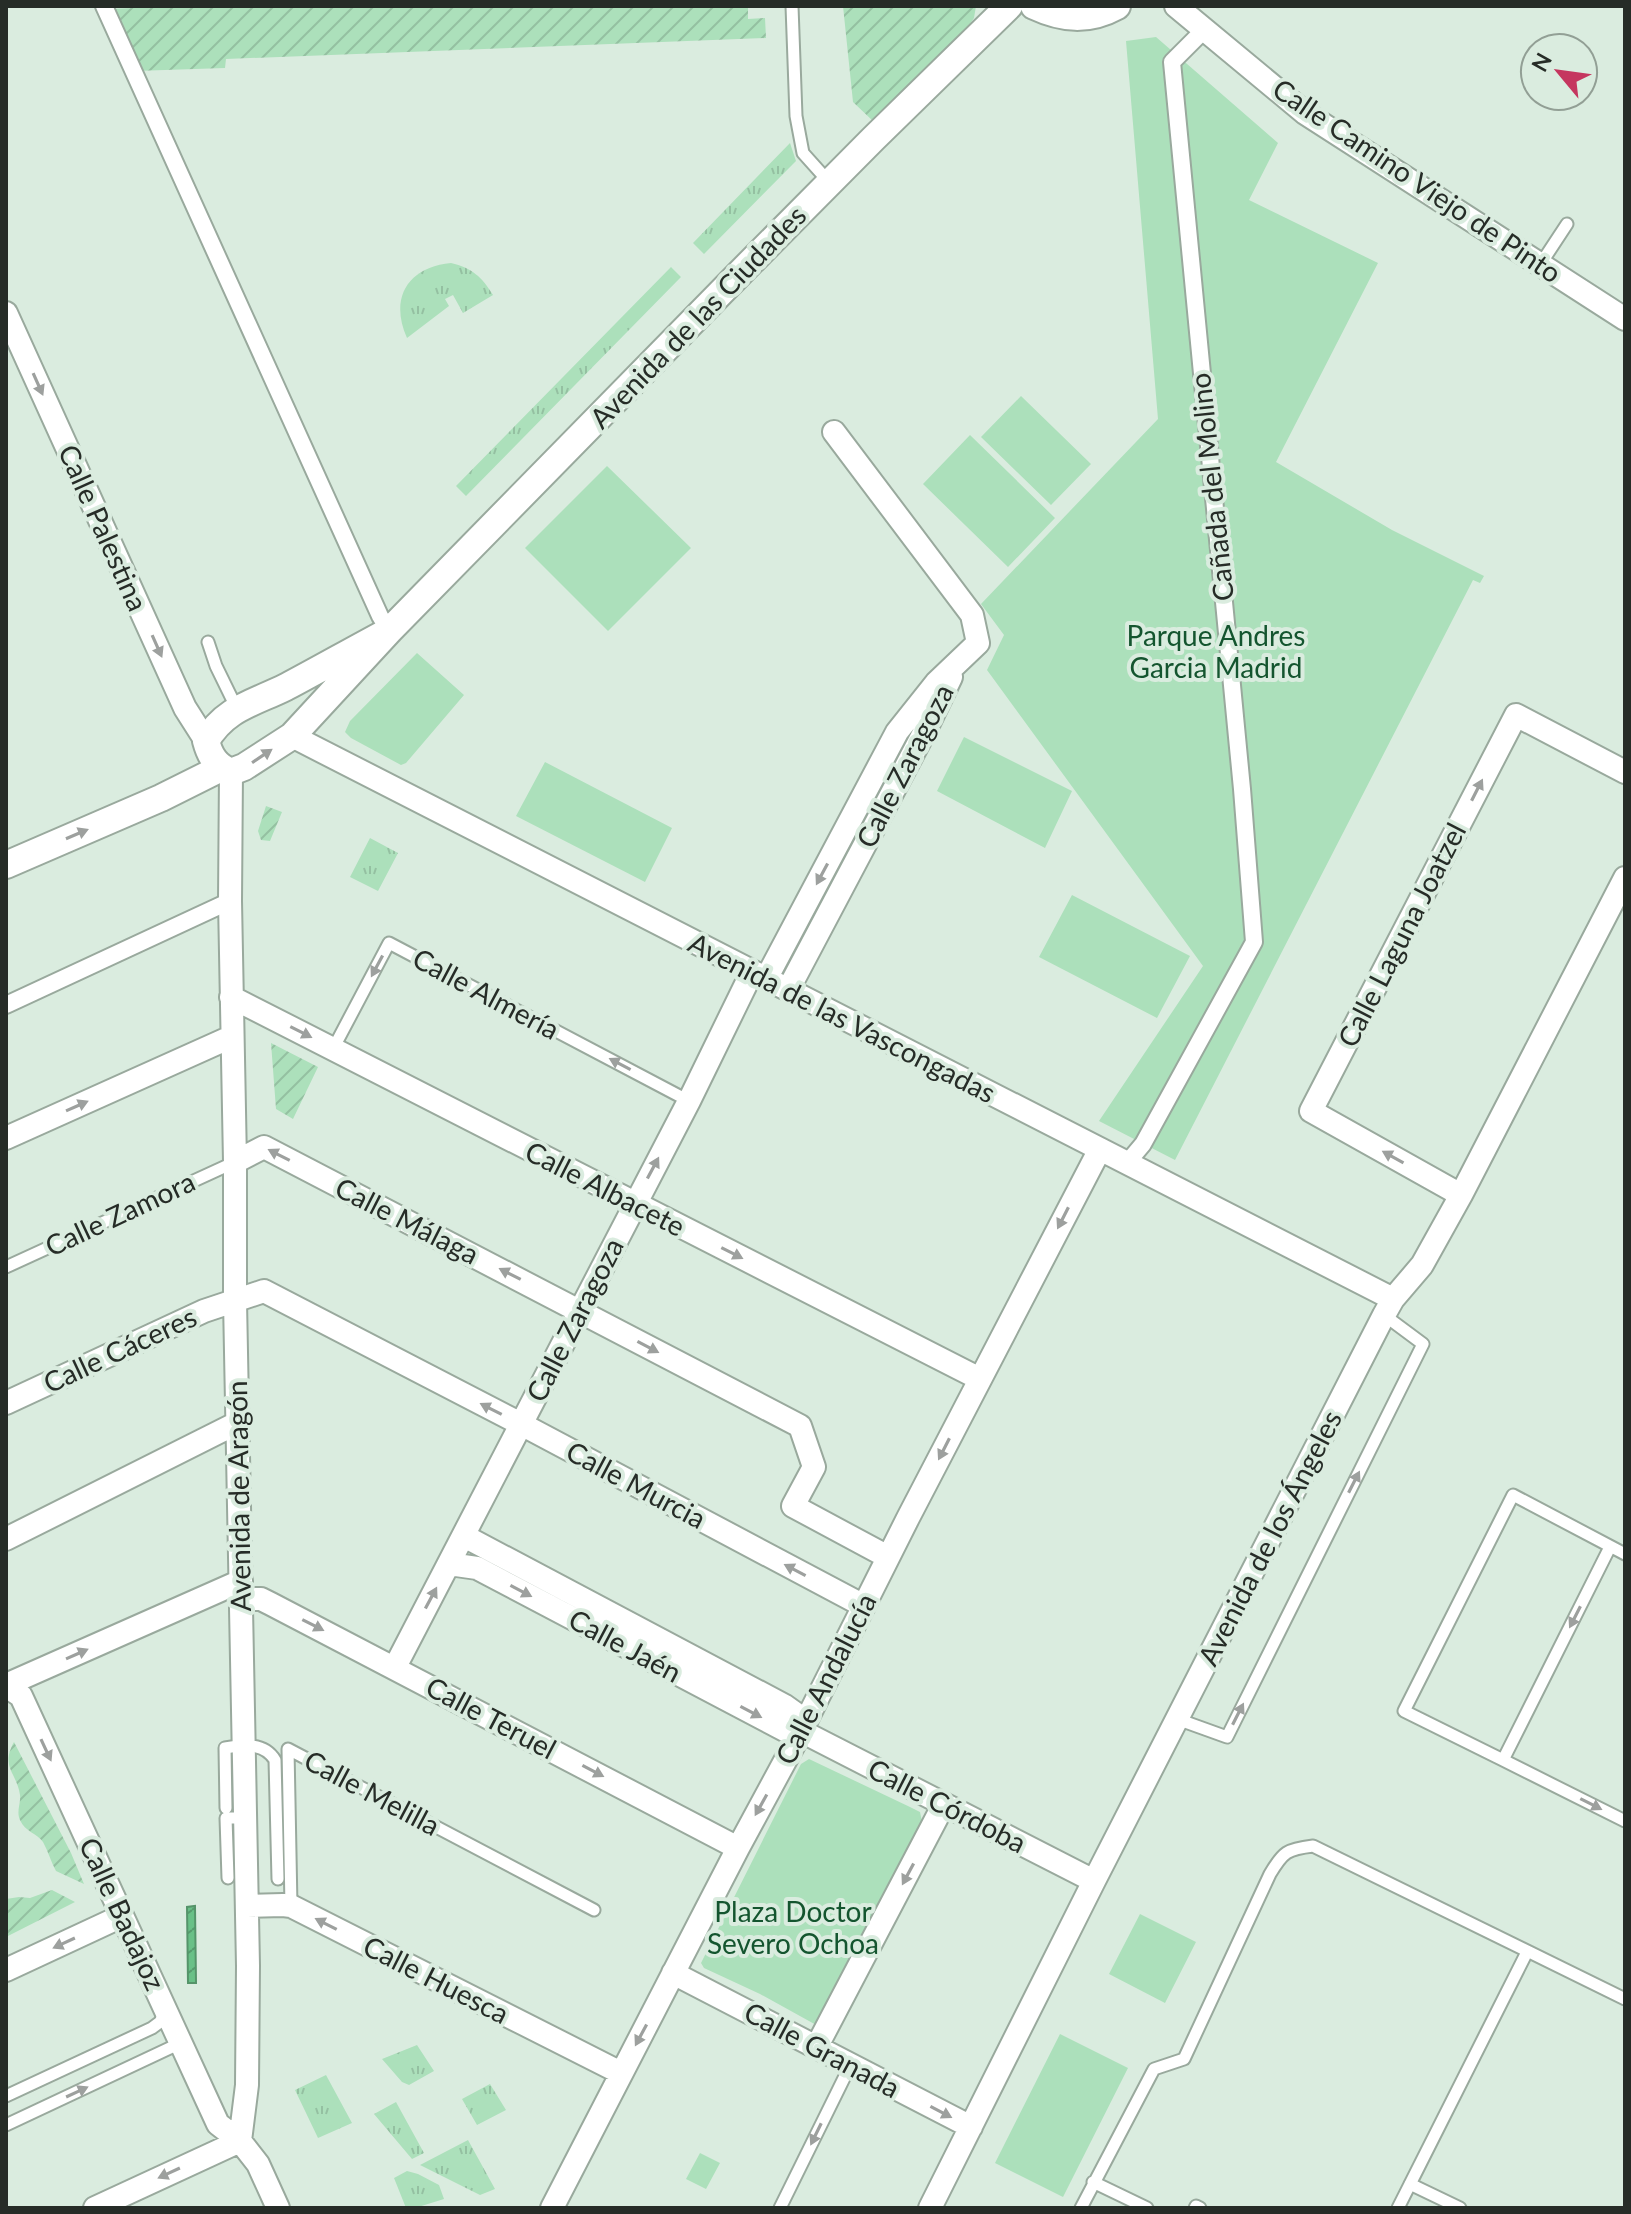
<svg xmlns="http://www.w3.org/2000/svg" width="1631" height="2214" font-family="Lato,sans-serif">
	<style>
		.grass { fill: url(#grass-tufts) }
		.park { fill: #ace0bb }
		.garden { fill: url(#garden-furrows) }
		.water { fill: url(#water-waves); stroke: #55946a; stroke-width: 2 }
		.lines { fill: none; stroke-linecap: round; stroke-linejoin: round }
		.service-casing { stroke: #99a99d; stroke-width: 15 }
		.pedestrian-casing { stroke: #99a99d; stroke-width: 20 }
		.minor-casing { stroke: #99a99d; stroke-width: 26 }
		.tertiary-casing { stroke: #99a99d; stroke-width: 30 }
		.service { stroke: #fff; stroke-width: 11 }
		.pedestrian { stroke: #fff; stroke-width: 16 }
		.minor { stroke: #fff; stroke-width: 22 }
		.tertiary { stroke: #fff; stroke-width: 26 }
		.oneway { fill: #9da09e }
		.labels { text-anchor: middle; stroke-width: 8; stroke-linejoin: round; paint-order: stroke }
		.street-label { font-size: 28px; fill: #262c27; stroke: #daecdf }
		.park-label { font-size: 28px; fill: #14552f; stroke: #daecdf }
	</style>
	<defs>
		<pattern id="grass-tufts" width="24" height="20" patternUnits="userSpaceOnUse" patternTransform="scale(2)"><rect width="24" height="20" fill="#ace0bb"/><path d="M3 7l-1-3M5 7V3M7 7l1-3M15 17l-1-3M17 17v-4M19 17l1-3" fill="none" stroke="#94c0a1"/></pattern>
		<pattern id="garden-furrows" width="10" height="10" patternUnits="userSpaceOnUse" patternTransform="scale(2)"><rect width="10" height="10" fill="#ace0bb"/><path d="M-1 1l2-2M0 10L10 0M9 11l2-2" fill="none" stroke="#94c0a1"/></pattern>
		<pattern id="water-waves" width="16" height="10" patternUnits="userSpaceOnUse" patternTransform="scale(2)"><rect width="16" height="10" fill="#69c087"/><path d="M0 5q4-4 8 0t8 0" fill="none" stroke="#569c6e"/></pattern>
	</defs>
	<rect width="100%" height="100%" fill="#daecdf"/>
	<path class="grass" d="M790 143 796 161 704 254 693 243Z
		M451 263C472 268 482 277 493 295L463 313 453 295 445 299 449 306 407 338C389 298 408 267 451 263Z
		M671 267 681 277 466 496 456 486Z
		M370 838 398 853 378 891 350 877Z
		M417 2045 434 2071 409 2085 402 2082 382 2059Z
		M326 2075 352 2123 318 2138 295 2090Z
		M490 2084 506 2110 477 2125 462 2099Z
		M396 2102 424 2153 412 2159 374 2114Z
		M468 2140 495 2189 480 2195 420 2165Z
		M407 2171 418 2174 439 2185 444 2199 415 2208H406L394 2178Z"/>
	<path class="park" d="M1156 37 1278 143 1249 200 1378 263 1276 462 1392 530 1484 576 1480 583 1473 580 1175 1160 1099 1121 1203 966 987 670 1004 635 981 604 1158 419 1126 41Z
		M1021 396 1091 464 1051 505 981 437Z
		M970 435 1055 518 1008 567 923 484Z
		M607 466 691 548 608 631 525 548Z
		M417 653 464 695 406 763 401 765 351 738 345 732 350 721Z
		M964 737 1072 791 1045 848 937 791Z
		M545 762 672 828 645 882 516 816Z
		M1072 895 1190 956 1157 1018 1039 957Z
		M809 1759 910 1807 920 1812 922 1822 818 2026 760 1994 704 1968 701 1963 801 1764Z
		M1140 1914 1196 1942 1165 2003 1109 1974Z
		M1060 2034 1128 2068 1063 2197 995 2163Z
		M700 2153 720 2163 706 2189 686 2179Z"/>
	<path class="garden" d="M184 6H748V19L765 18 766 38 226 59 225 68 135 71 107 9Z
		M843 6H976L974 18 965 31 874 122 853 102Z
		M266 806 282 812 270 841 261 840 258 831Z
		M271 1043 318 1067 293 1119 276 1109Z
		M14 1742 71 1853 84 1884 56 1871C51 1862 48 1851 43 1842 37 1833 25 1832 20 1820 16 1811 21 1804 20 1795 17 1773 0 1767 14 1742Z
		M52 1890 75 1902 6 1937V1899L19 1897 30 1898Z"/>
	<path class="water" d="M195 1906 196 1983H188L187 1907Z"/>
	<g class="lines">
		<g class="service-casing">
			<path id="service" d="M792 6 796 116 803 153 829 182
				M1540 265 1567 224
				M208 642 216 666 237 709
				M333 1049 389 943 689 1101
				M6 1267 235 1162
				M1610 1547 1503 1760 1625 1821
				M1177 1719 1227 1737 1423 1344 1384 1315
				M1503 1760 1404 1711 1513 1495 1625 1554
				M226 1808 225 1748C243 1745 264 1742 275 1760L278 1879
				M228 1878 226 1818H245
				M291 1906 288 1749 594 1910
				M6 2096 152 2028 160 2022 166 2010
				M6 2125 172 2047 183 2046
				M1093 2182 1147 2208
				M1410 2184 1460 2208
				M780 2208 851 2064
				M1081 2208 1154 2069 1184 2059 1270 1874C1283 1852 1287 1849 1313 1846L1625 1999
				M1195 2208 1196 2206 1200 2208
				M1398 2208 1527 1952"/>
		</g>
		<g class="pedestrian-casing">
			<path id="pedestrian" d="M104 6 380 616 389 631
				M6 1005 230 901
				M1127 1163 1143 1144 1254 942 1242 789 1172 62 1204 30"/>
		</g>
		<g class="minor-casing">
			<path id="minor" d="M1176 6 1305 113 1625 319
				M6 313 185 708 206 741
				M292 736 1393 1299
				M231 772 230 901 235 1162V1301L248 1966 247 2085 240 2141
				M766 979 897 732 936 683 978 643 972 615 834 432
				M788 990 926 729 951 677
				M231 997 980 1379
				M6 1138 231 1037
				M235 1162 264 1147 800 1426 814 1467 793 1506 888 1557
				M1461 1195 1311 1111 1516 715 1625 772
				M6 1403 204 1311 264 1291 521 1424 864 1606
				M464 1536 785 1706 806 1721
				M6 1539 237 1423
				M449 1564 477 1568 798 1737
				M241 1599H261L271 1604 738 1848
				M395 1667 689 1101 752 972
				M6 1685 241 1581
				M6 1686 21 1696 218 2124 240 2141 258 2164 278 2208
				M801 1731 1094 1881
				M247 1906 283 1905 291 1906 621 2073
				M6 1970 122 1916
				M673 1973 971 2127
				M817 2046 944 1804
				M95 2208 240 2141
				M552 2208 738 1848 798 1737 908 1518 1100 1149
				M930 2208 1094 1881 1384 1315 1393 1299 1422 1265 1461 1195 1625 878"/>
		</g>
		<g class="tertiary-casing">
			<path id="tertiary" d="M1034 6C1062 19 1088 22 1117 6
				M389 631C355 649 320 669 286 687 254 703 225 708 206 741 210 756 216 766 231 772L244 767 292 736 389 631 741 272 873 139 1009 6
				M6 865 161 798 221 768"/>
		</g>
		<use href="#service" class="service"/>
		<use href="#pedestrian" class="pedestrian"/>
		<use href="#minor" class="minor"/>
		<use href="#tertiary" class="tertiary"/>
	</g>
	<defs><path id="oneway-solid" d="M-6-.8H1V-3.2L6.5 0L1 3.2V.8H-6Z" transform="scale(2)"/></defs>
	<g class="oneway">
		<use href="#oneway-solid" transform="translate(38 384) rotate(66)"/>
		<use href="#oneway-solid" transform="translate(157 646) rotate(66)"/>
		<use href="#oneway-solid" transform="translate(262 756) rotate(-34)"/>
		<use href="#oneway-solid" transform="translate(1477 790) rotate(-63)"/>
		<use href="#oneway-solid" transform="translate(77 834) rotate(-23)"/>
		<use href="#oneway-solid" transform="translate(822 874) rotate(118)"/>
		<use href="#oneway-solid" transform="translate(377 966) rotate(118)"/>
		<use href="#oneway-solid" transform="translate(301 1032) rotate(27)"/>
		<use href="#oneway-solid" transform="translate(620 1064) rotate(-152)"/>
		<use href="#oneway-solid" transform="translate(77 1106) rotate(-24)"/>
		<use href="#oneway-solid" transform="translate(279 1155) rotate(-153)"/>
		<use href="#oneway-solid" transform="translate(1393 1157) rotate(-151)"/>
		<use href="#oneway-solid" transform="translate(653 1168) rotate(-62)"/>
		<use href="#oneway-solid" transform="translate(1063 1218) rotate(117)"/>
		<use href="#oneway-solid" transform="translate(732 1253) rotate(27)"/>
		<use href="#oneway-solid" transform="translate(510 1274) rotate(-153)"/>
		<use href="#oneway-solid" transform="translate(648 1347) rotate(28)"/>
		<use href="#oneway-solid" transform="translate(491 1409) rotate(-153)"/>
		<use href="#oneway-solid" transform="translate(944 1449) rotate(117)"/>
		<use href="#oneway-solid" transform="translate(1354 1482) rotate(-63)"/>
		<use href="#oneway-solid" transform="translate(795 1570) rotate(-152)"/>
		<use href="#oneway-solid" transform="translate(521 1591) rotate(28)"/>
		<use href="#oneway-solid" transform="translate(431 1598) rotate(-62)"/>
		<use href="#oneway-solid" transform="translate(1575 1617) rotate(117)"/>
		<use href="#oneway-solid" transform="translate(313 1625) rotate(27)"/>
		<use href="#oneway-solid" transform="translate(77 1654) rotate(-24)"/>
		<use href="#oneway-solid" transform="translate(751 1712) rotate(28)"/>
		<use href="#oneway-solid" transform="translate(1238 1714) rotate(-63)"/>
		<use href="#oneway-solid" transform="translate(46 1750) rotate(65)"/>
		<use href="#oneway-solid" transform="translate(593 1771) rotate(28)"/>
		<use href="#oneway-solid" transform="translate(1591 1804) rotate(27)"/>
		<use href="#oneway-solid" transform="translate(761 1805) rotate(119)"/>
		<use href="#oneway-solid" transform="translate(908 1874) rotate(118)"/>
		<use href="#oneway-solid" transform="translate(326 1924) rotate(-153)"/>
		<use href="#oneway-solid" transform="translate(64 1943) rotate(155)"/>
		<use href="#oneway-solid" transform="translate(641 2035) rotate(118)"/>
		<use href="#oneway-solid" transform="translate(77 2092) rotate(-25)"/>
		<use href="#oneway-solid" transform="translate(941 2112) rotate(28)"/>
		<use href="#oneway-solid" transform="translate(816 2134) rotate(116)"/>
		<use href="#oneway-solid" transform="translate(169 2173) rotate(155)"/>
	</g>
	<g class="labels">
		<g class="street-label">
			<text transform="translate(1417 181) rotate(34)" y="10">Calle Camino Viejo de Pinto</text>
			<text transform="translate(698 317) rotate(-46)" y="10">Avenida de las Ciudades</text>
			<text transform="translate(1212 487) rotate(-96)" y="10">Cañada del Molino</text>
			<text transform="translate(103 528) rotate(66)" y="10">Calle Palestina</text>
			<text transform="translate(905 766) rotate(-63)" y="10">Calle Zaragoza</text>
			<text transform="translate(1402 935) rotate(-63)" y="10">Calle Laguna Joatzel</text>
			<text transform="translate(486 994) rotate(28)" y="10">Calle Almería</text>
			<text transform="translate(842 1018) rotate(27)" y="10">Avenida de las Vascongadas</text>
			<text transform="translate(605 1189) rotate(27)" y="10">Calle Albacete</text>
			<text transform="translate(120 1214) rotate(-25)" y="10">Calle Zamora</text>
			<text transform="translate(407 1221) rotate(27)" y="10">Calle Málaga</text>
			<text transform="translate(575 1320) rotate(-63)" y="10">Calle Zaragoza</text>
			<text transform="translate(120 1350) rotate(-25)" y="10">Calle Cáceres</text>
			<text transform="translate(636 1485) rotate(28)" y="10">Calle Murcia</text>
			<text transform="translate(239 1496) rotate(-91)" y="10">Avenida de Aragón</text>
			<text transform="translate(1270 1538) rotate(-63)" y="10">Avenida de los Ángeles</text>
			<text transform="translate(625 1646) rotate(28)" y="10">Calle Jaén</text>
			<text transform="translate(826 1679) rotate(-63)" y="10">Calle Andalucía</text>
			<text transform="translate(491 1718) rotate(28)" y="10">Calle Teruel</text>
			<text transform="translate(372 1793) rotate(28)" y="10">Calle Melilla</text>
			<text transform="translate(947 1806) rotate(27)" y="10">Calle Córdoba</text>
			<text transform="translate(122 1914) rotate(65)" y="10">Calle Badajoz</text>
			<text transform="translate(436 1980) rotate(27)" y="10">Calle Huesca</text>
			<text transform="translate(822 2050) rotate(28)" y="10">Calle Granada</text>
		</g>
		<g class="park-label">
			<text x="1216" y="646">Parque Andres<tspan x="1216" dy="32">Garcia Madrid</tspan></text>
			<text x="793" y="1922">Plaza Doctor<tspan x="793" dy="32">Severo Ochoa</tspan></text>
		</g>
	</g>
	<rect width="1631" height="2214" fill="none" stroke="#262c27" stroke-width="16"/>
	<g transform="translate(1559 72) rotate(299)"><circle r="38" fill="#daecdf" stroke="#929f95" stroke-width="2"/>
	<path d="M0-6L14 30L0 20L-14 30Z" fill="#c5365f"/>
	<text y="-12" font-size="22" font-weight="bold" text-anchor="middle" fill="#262c27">N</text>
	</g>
</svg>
